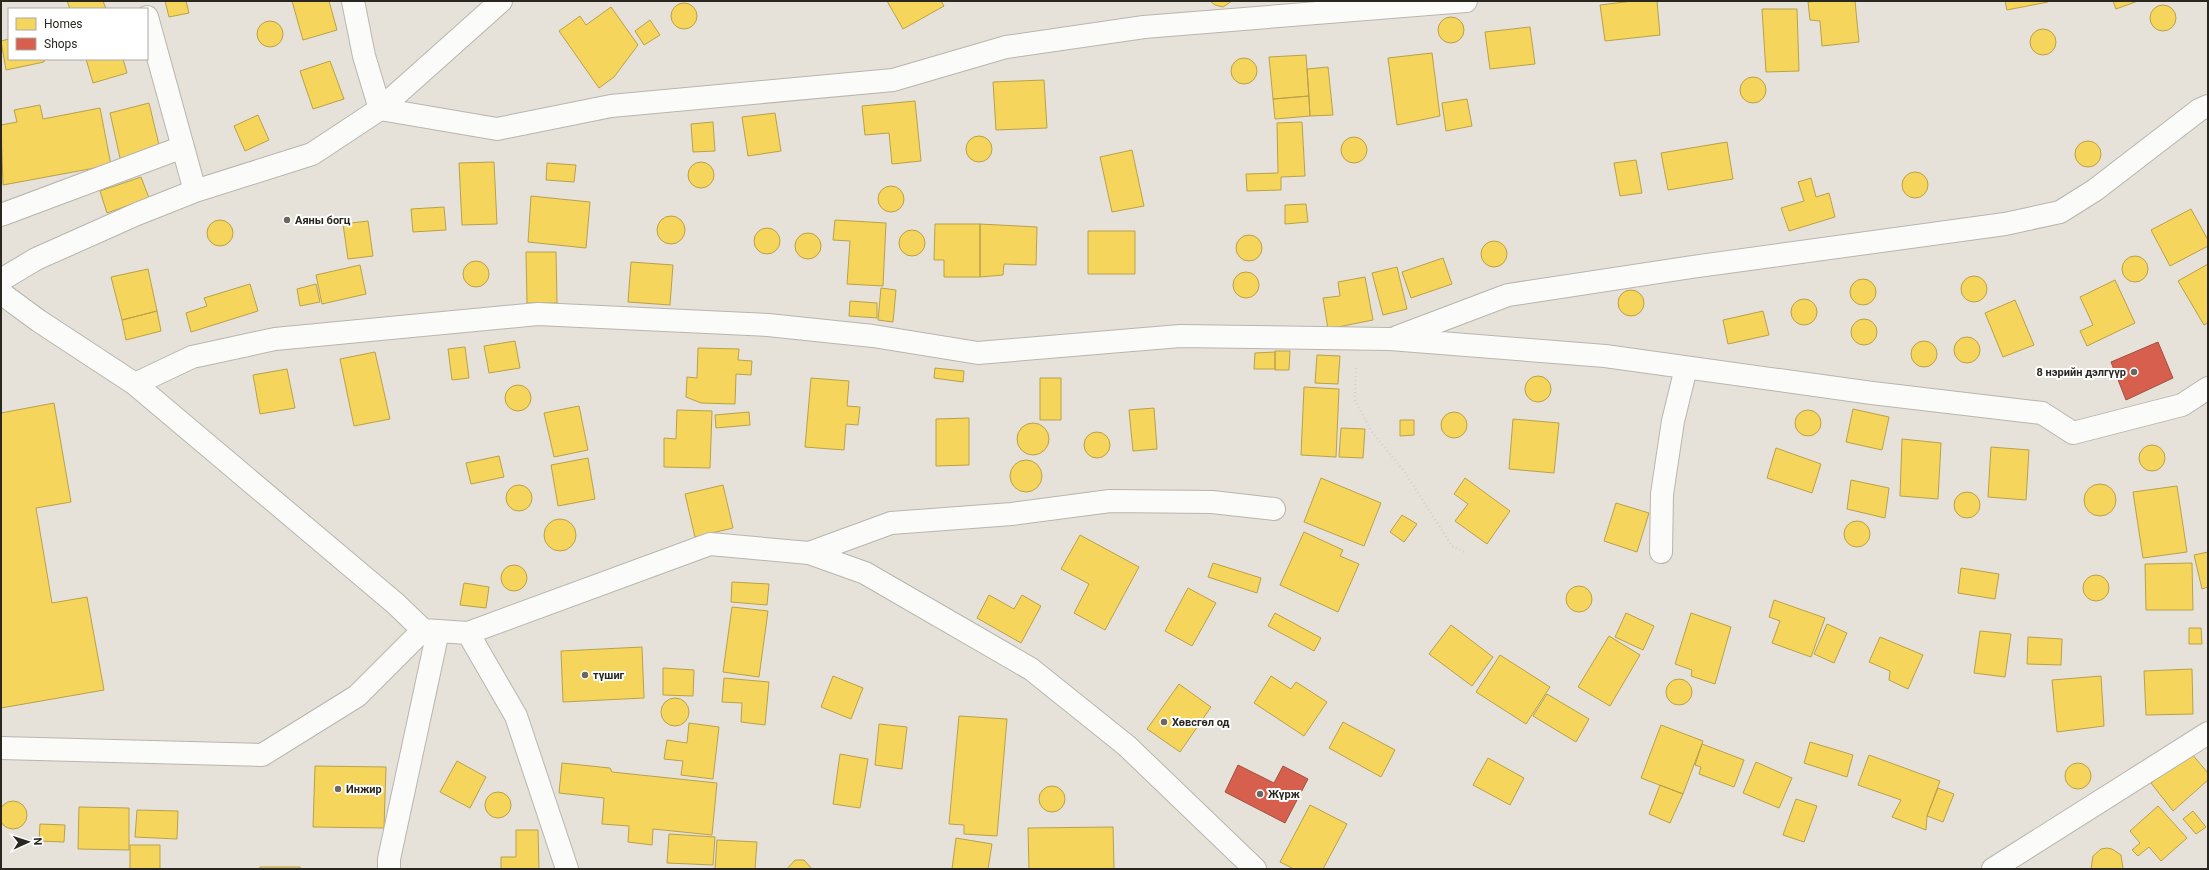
<svg xmlns="http://www.w3.org/2000/svg" width="2209" height="870" font-family="Roboto,sans-serif">
	<style>
		.homes { fill: #f6d55c; stroke: #b9a14a }
		.shops { fill: #d6604d; stroke: #a24f40 }
		.lines { fill: none; stroke-linecap: round; stroke-linejoin: round }
		.minor-casing { stroke: #b8b5ae; stroke-width: 24 }
		.path { stroke: #d2d0ce; stroke-width: 2.5; stroke-dasharray: 1 3; stroke-linecap: butt }
		.minor { stroke: #fbfbf9; stroke-width: 22 }
		.poi-dot { fill: #6c6861; stroke: #fff; stroke-width: 1.5 }
		.labels { text-anchor: middle; stroke-width: 4; stroke-linejoin: round; paint-order: stroke }
		.poi-label { font-size: 11px; font-weight: bold; fill: #2a2721; stroke: #fff; text-anchor: start }
	</style>
	<rect width="100%" height="100%" fill="#e6e2d9"/>
	<path class="homes" d="M67 1H103L106 9H70Z
		M165 1H186L189 13 169 17Z
		M292 1H329L337 30 303 40Z
		M887 1H941L944 6 903 29Z
		M1210 1H1232L1223 7 1215 5Z
		M1633 1H1657L1660 35 1605 41 1600 5Z
		M1819 1H1855L1859 42 1822 46 1820 21 1810 20 1808 2Z
		M2005 1H2048V2L2007 10Z
		M2113 1H2138L2116 9Z
		M671 16a13 13 0 1 1 26 0a13 13 0 1 1-26 0Z
		M2150 18a13 13 0 1 1 26 0a13 13 0 1 1-26 0Z
		M611 7 638 45 614 77 599 88 559 31 580 16 586 25Z
		M1762 9H1797L1799 71 1766 72Z
		M1438 30a13 13 0 1 1 26 0a13 13 0 1 1-26 0Z
		M650 20 660 35 644 45 635 31Z
		M257 34a13 13 0 1 1 26 0a13 13 0 1 1-26 0Z
		M1530 27 1535 64 1490 69 1485 32Z
		M2030 42a13 13 0 1 1 26 0a13 13 0 1 1-26 0Z
		M9 39V59H44V62L6 70 1 41Z
		M1432 53 1440 116 1397 125 1388 58Z
		M1306 55 1309 96 1273 99 1269 57Z
		M1231 71a13 13 0 1 1 26 0a13 13 0 1 1-26 0Z
		M86 59H123L127 73 93 83Z
		M330 61 344 99 313 109 300 71Z
		M1328 67 1333 115 1310 116 1307 69Z
		M1740 90a13 13 0 1 1 26 0a13 13 0 1 1-26 0Z
		M1044 80 1047 128 996 130 993 82Z
		M1309 96 1310 116 1275 119 1273 99Z
		M1467 99 1472 126 1446 131 1442 103Z
		M915 101 921 161 892 164 889 133 865 135 862 106Z
		M149 103 160 149 120 158 110 113Z
		M40 105 43 119 100 108 111 165 3 185 1 125 17 122 14 110Z
		M775 113 781 151 748 156 742 117Z
		M258 115 269 140 245 151 234 126Z
		M713 122 715 151 693 152 691 124Z
		M1302 122 1305 176 1281 177V190L1247 191 1246 174 1278 173 1277 123Z
		M966 149a13 13 0 1 1 26 0a13 13 0 1 1-26 0Z
		M1341 150a13 13 0 1 1 26 0a13 13 0 1 1-26 0Z
		M2075 154a13 13 0 1 1 26 0a13 13 0 1 1-26 0Z
		M1727 142 1733 179 1668 190 1661 153Z
		M1132 150 1144 206 1112 212 1100 157Z
		M1636 160 1642 193 1620 196 1614 163Z
		M688 175a13 13 0 1 1 26 0a13 13 0 1 1-26 0Z
		M494 162 497 224 462 225 459 163Z
		M547 163 576 165 574 182 546 180Z
		M1902 185a13 13 0 1 1 26 0a13 13 0 1 1-26 0Z
		M141 177 149 198 107 213 100 191Z
		M1811 178 1816 197 1829 193 1835 217 1789 231 1781 208 1804 201 1798 182Z
		M878 199a13 13 0 1 1 26 0a13 13 0 1 1-26 0Z
		M531 196 590 202 586 248 528 242Z
		M1306 204 1308 222 1285 224V205Z
		M444 207 446 230 413 232 411 209Z
		M2191 209 2208 240V246L2170 266 2151 230Z
		M657 230a14 14 0 1 1 28 0a14 14 0 1 1-28 0Z
		M835 220 886 223 883 286 847 284 850 241 833 240Z
		M207 233a13 13 0 1 1 26 0a13 13 0 1 1-26 0Z
		M368 221 373 256 348 259 343 224Z
		M935 224H980V277H944V260H934Z
		M980 224 1037 227 1036 265 1004 264 1003 275 980 277Z
		M754 241a13 13 0 1 1 26 0a13 13 0 1 1-26 0Z
		M899 243a13 13 0 1 1 26 0a13 13 0 1 1-26 0Z
		M1088 231H1135V274H1088Z
		M795 246a13 13 0 1 1 26 0a13 13 0 1 1-26 0Z
		M1236 248a13 13 0 1 1 26 0a13 13 0 1 1-26 0Z
		M1481 254a13 13 0 1 1 26 0a13 13 0 1 1-26 0Z
		M526 252H556L557 303H527Z
		M2122 269a13 13 0 1 1 26 0a13 13 0 1 1-26 0Z
		M1443 258 1452 284 1411 298 1402 272Z
		M463 274a13 13 0 1 1 26 0a13 13 0 1 1-26 0Z
		M631 262 673 265 670 305 628 302Z
		M2208 264V323L2204 325 2178 281Z
		M360 265 366 294 322 304 316 275Z
		M1397 267 1407 309 1383 315 1372 273Z
		M148 269 157 311 122 320 111 277Z
		M1233 285a13 13 0 1 1 26 0a13 13 0 1 1-26 0Z
		M1961 289a13 13 0 1 1 26 0a13 13 0 1 1-26 0Z
		M1365 277 1373 320 1328 329 1323 298 1340 296 1338 282Z
		M1850 292a13 13 0 1 1 26 0a13 13 0 1 1-26 0Z
		M2115 280 2135 323 2087 346 2080 331 2093 325 2080 297Z
		M250 284 258 311 191 332 186 313 207 306 204 298Z
		M316 284 320 302 300 306 297 289Z
		M881 288 896 290 893 322 878 320Z
		M1618 303a13 13 0 1 1 26 0a13 13 0 1 1-26 0Z
		M1791 312a13 13 0 1 1 26 0a13 13 0 1 1-26 0Z
		M2015 300 2034 345 2003 357 1985 313Z
		M850 301 877 303V318L849 316Z
		M157 311 161 331 126 340 122 320Z
		M1763 311 1769 335 1728 344 1723 320Z
		M1851 332a13 13 0 1 1 26 0a13 13 0 1 1-26 0Z
		M1954 350a13 13 0 1 1 26 0a13 13 0 1 1-26 0Z
		M1911 354a13 13 0 1 1 26 0a13 13 0 1 1-26 0Z
		M515 341 520 368 489 373 484 346Z
		M465 347 469 378 452 380 448 349Z
		M698 348 739 349 738 360 752 361 751 375 736 374 735 404 701 403 686 397 687 377 697 378Z
		M1275 351H1290L1289 370H1275Z
		M375 352 390 419 354 426 340 359Z
		M1275 352V369H1254L1255 353Z
		M1317 355 1340 356 1338 384 1315 383Z
		M935 368 964 371 963 382 934 378Z
		M287 369 295 408 260 414 253 375Z
		M1525 389a13 13 0 1 1 26 0a13 13 0 1 1-26 0Z
		M811 378 849 381 847 406 860 407 858 425 846 424 844 450 805 447Z
		M1040 378H1061V420H1040Z
		M505 398a13 13 0 1 1 26 0a13 13 0 1 1-26 0Z
		M1304 387 1339 389 1336 457 1301 455Z
		M54 403 71 502 36 508 52 603 87 597 104 690 1 708V413Z
		M579 406 588 450 554 457 544 413Z
		M1154 408 1157 449 1133 451 1129 410Z
		M1853 409 1889 417 1882 450 1846 442Z
		M1795 423a13 13 0 1 1 26 0a13 13 0 1 1-26 0Z
		M677 410 712 411 710 468 664 467V438L676 439Z
		M1441 425a13 13 0 1 1 26 0a13 13 0 1 1-26 0Z
		M749 412 750 425 716 428 715 415Z
		M969 418V465L936 466V419Z
		M1513 419 1559 423 1554 473 1509 469Z
		M1400 420H1414V435L1400 436Z
		M1017 439a16 16 0 1 1 32 0a16 16 0 1 1-32 0Z
		M1341 428 1365 429 1363 458 1339 457Z
		M1084 445a13 13 0 1 1 26 0a13 13 0 1 1-26 0Z
		M1902 439 1941 443 1938 499 1900 496Z
		M2139 458a13 13 0 1 1 26 0a13 13 0 1 1-26 0Z
		M1991 447 2029 450 2026 500 1988 497Z
		M1776 448 1821 464 1812 493 1767 478Z
		M499 456 504 477 471 484 466 463Z
		M588 458 595 499 558 506 551 465Z
		M1010 476a16 16 0 1 1 32 0a16 16 0 1 1-32 0Z
		M1321 478 1381 503 1364 546 1304 522Z
		M1465 478 1510 511 1487 544 1455 521 1468 504 1454 494Z
		M1851 480 1889 488 1885 518 1847 509Z
		M2084 500a16 16 0 1 1 32 0a16 16 0 1 1-32 0Z
		M506 498a13 13 0 1 1 26 0a13 13 0 1 1-26 0Z
		M723 485 733 528 695 537 685 494Z
		M2177 486 2187 552 2143 558 2133 492Z
		M1954 505a13 13 0 1 1 26 0a13 13 0 1 1-26 0Z
		M1616 503 1649 513 1637 552 1604 541Z
		M1402 515 1417 524 1404 542 1390 532Z
		M544 535a16 16 0 1 1 32 0a16 16 0 1 1-32 0Z
		M1844 534a13 13 0 1 1 26 0a13 13 0 1 1-26 0Z
		M1304 532 1343 550 1340 556 1359 564 1338 612 1280 585Z
		M1080 535 1139 567 1105 630 1074 613 1089 584 1061 569Z
		M2208 552V587L2202 589 2194 555Z
		M1213 563 1261 578 1257 593 1208 577Z
		M2192 563 2193 610H2146L2145 564Z
		M501 578a13 13 0 1 1 26 0a13 13 0 1 1-26 0Z
		M1961 568 1999 574 1995 599 1958 593Z
		M2083 588a13 13 0 1 1 26 0a13 13 0 1 1-26 0Z
		M732 582 769 584 767 605 731 602Z
		M464 583 489 587 486 608 460 605Z
		M1566 599a13 13 0 1 1 26 0a13 13 0 1 1-26 0Z
		M1188 588 1216 603 1192 646 1165 631Z
		M989 595 1014 609 1022 595 1041 606 1021 643 977 618Z
		M1774 600 1825 618 1811 657 1772 643 1780 621 1769 617Z
		M732 607 768 611 759 677 723 672Z
		M1275 613 1321 638 1314 651 1268 626Z
		M1626 613 1654 626 1643 650 1615 637Z
		M1691 613 1731 627 1715 684 1691 676 1692 670 1675 664Z
		M1827 624 1847 633 1834 663 1814 654Z
		M1451 625 1493 657 1472 686 1429 654Z
		M2189 628H2201L2202 644H2189Z
		M1980 631 2011 634 2005 677 1974 673Z
		M1609 636 1640 655 1610 706 1578 687Z
		M1880 637 1923 655 1908 689 1889 680 1890 671 1869 662Z
		M2028 637 2062 639 2061 665 2027 664Z
		M642 647 644 698 563 702 561 651Z
		M1500 655 1550 687 1526 724 1476 692Z
		M663 668 694 670 693 696 663 695Z
		M2192 669 2193 714 2146 715 2144 671Z
		M833 676 863 688 851 719 821 707Z
		M1271 676 1291 689 1296 682 1327 702 1304 736 1254 703Z
		M2101 676 2104 726 2057 732 2052 680Z
		M724 678 769 682 765 725 741 722 742 703 722 702Z
		M1666 692a13 13 0 1 1 26 0a13 13 0 1 1-26 0Z
		M1179 684 1211 707 1180 752 1147 729Z
		M1547 694 1589 719 1576 742 1533 716Z
		M661 712a14 14 0 1 1 28 0a14 14 0 1 1-28 0Z
		M959 716 1007 719 997 836 964 834V825L949 824Z
		M1343 722 1395 750 1381 777 1329 748Z
		M689 723 719 727 713 779 681 775 683 761 664 759 667 740 687 743Z
		M879 724 907 727 902 769 875 765Z
		M1661 725 1703 741 1683 794 1641 778Z
		M1810 742 1853 755 1847 777 1804 763Z
		M1702 744 1744 760 1734 787 1699 774 1701 767 1695 765Z
		M2191 753 2208 773V780L2173 811 2151 783Z
		M840 754 868 759 860 808 833 804Z
		M1869 755 1940 781 1927 816 1926 830 1892 817 1901 800 1858 785Z
		M1488 758 1524 778 1510 805 1473 785Z
		M457 761 486 777 470 808 440 792Z
		M1756 762 1792 778 1779 808 1743 793Z
		M2065 776a13 13 0 1 1 26 0a13 13 0 1 1-26 0Z
		M562 763 610 768 612 772 717 783 712 835 653 829 652 845 628 842 629 826 602 824 604 798 559 793Z
		M315 766 386 767 384 828 313 827Z
		M1660 785 1683 794 1670 823 1649 814Z
		M1039 799a13 13 0 1 1 26 0a13 13 0 1 1-26 0Z
		M1938 788 1954 794 1943 822 1927 816Z
		M485 805a13 13 0 1 1 26 0a13 13 0 1 1-26 0Z
		M1796 799 1817 806 1804 842 1783 835Z
		M-1 815a14 14 0 1 1 28 0a14 14 0 1 1-28 0Z
		M1310 805 1347 824 1323 869H1294L1280 862Z
		M2158 806 2187 838 2161 861 2149 847 2138 856 2132 850 2140 843 2130 831Z
		M79 807 129 808V850L78 849Z
		M137 810 178 811 177 839 135 837Z
		M2193 811 2206 827 2196 834 2183 819Z
		M40 824 65 825 64 842 39 841Z
		M1113 827 1114 869H1029L1028 828Z
		M516 830H538L539 869H501V857H516Z
		M669 834 715 837 713 865 667 863Z
		M956 838 992 844 988 869H952Z
		M717 840 757 842 755 869H715Z
		M130 845H160V869H130Z
		M2107 848 2112 849 2121 855 2123 869H2091L2093 856 2101 849Z
		M795 860H804L812 869H787Z
		M260 867H300V869H260Z"/>
	<path class="shops" d="M2158 342 2173 378 2126 400 2111 362Z
		M1238 765 1274 783 1283 766 1308 779 1285 823 1225 792Z"/>
	<g class="lines">
		<g class="minor-casing">
			<path id="minor" d="M353 1 364 56 380 109 497 129 611 106 893 80 1006 47 1144 27 1466 1
				M147 17 195 191
				M1 215 183 147
				M1 280 36 259 137 214 195 191 312 154 380 109 501 1
				M1 293 39 321 135 384 396 604 423 630 468 633 710 544 809 553 865 573 1031 669 1127 746 1255 869
				M1397 337 1508 295 1692 267 2005 224 2060 212 2095 190 2199 110 2208 106
				M135 384 192 357 275 339 538 314 768 325 873 336 978 353 1180 336 1390 339 1605 356 1872 393 2042 413 2073 433 2182 405 2208 388
				M1661 552 1662 494 1673 421 1686 368
				M809 553 891 523 1012 514 1110 501 1212 502 1274 509
				M468 633 516 716 567 869
				M1 748 262 755 357 696 423 630
				M389 869V859L438 631
				M1993 869 2208 733"/>
		</g>
		<path class="path" d="M1356 368 1355 400 1372 432 1404 471 1452 546 1465 552"/>
		<use href="#minor" class="minor"/>
	</g>
	<g class="poi-dot">
		<circle cx="287" cy="220" r="4"/>
		<circle cx="2134" cy="372" r="4"/>
		<circle cx="585" cy="675" r="4"/>
		<circle cx="1164" cy="722" r="4"/>
		<circle cx="338" cy="789" r="4"/>
		<circle cx="1260" cy="794" r="4"/>
	</g>
	<g class="labels">
		<g class="poi-label">
			<text x="295" y="224">Аяны богц</text>
			<text x="2126" y="376" text-anchor="end">8 нэрийн дэлгүүр</text>
			<text x="593" y="679">түшиг</text>
			<text x="1172" y="726">Хөвсгөл од</text>
			<text x="346" y="793">Инжир</text>
			<text x="1268" y="798">Жүрж</text>
		</g>
	</g>
	<rect width="2209" height="870" fill="none" stroke="#2a2721" stroke-width="4"/>
	<rect x="8" y="8" width="140" height="52" fill="#ffffff" stroke="#aaa9a6"/>
	<rect x="16" y="18" width="20" height="12" fill="#f6d55c" stroke="#aaa9a6"/>
	<text x="44" y="28" font-size="12" fill="#2a2721">Homes</text>
	<rect x="16" y="38" width="20" height="12" fill="#d6604d" stroke="#aaa9a6"/>
	<text x="44" y="48" font-size="12" fill="#2a2721">Shops</text>
	<g transform="translate(28 842) rotate(87)" stroke="#ffffff" stroke-width="3" paint-order="stroke">
	<path d="M0-3L7 15L0 10L-7 15Z" fill="#2a2721"/>
	<text y="-6" font-size="11" font-weight="bold" text-anchor="middle" fill="#2a2721">N</text>
	</g>
</svg>
